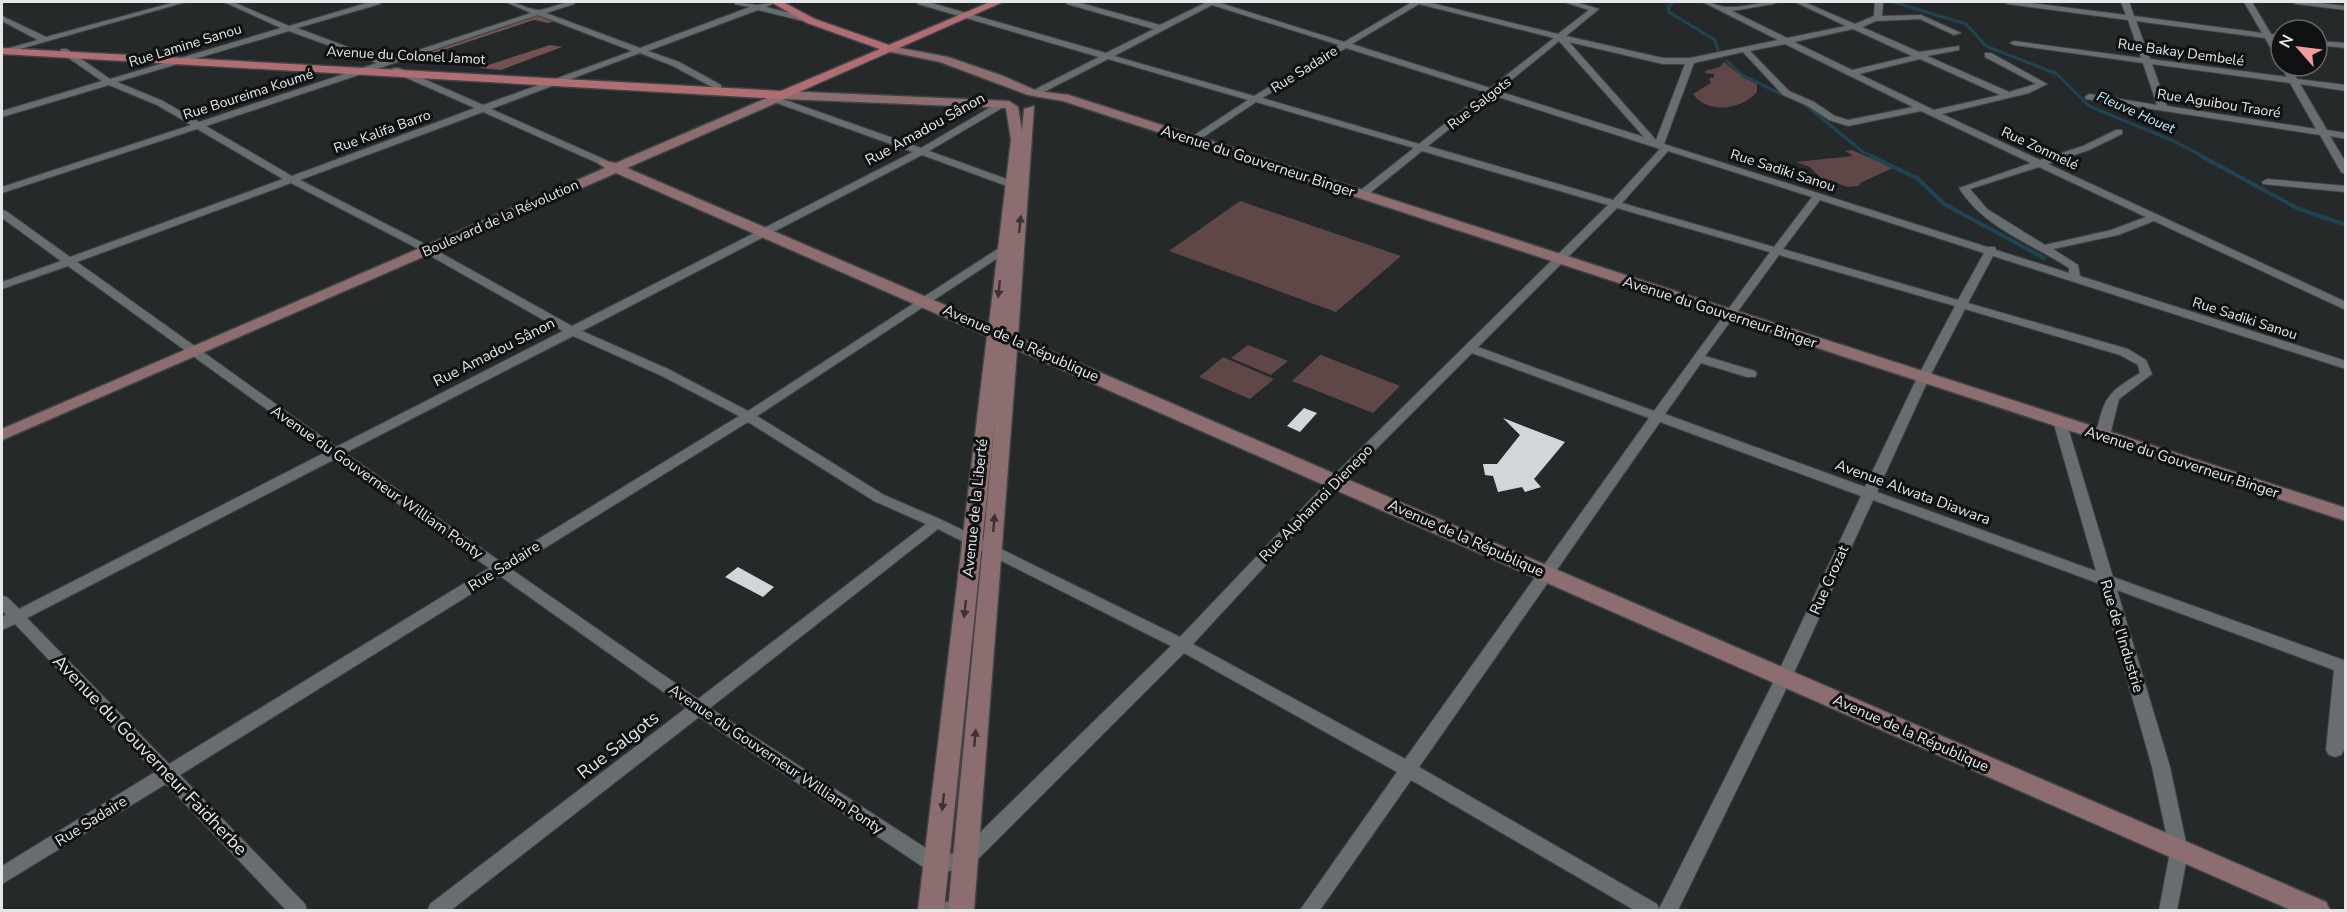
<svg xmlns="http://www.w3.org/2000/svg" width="2347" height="912" font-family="'Nunito Sans',sans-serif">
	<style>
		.green { fill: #604747 }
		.forest { fill: #745050 }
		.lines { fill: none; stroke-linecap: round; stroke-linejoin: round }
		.stream-far1 { stroke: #1f4553; stroke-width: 3 }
		.stream { stroke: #1f4553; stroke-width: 4 }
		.building { fill: #d1d6d8 }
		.street-casing { stroke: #414446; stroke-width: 2 }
		.secondary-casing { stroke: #414446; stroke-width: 3 }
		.primary-casing { stroke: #414446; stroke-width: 3 }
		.street { fill: #686d6f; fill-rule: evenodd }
		.secondary { fill: #8d6e70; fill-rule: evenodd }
		.primary { fill: #b16e72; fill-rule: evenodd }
		.oneway { fill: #3b3233 }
		.labels { text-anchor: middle; stroke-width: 6; stroke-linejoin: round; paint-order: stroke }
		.far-street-label { font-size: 14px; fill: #e4e6e7; stroke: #0f1112 }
		.far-water-label { font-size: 14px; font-style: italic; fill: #c1eafa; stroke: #0f1112 }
		.street-label { font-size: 15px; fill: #e4e6e7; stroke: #0f1112 }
		.near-street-label { font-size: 18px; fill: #e4e6e7; stroke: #0f1112 }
	</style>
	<rect width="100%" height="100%" fill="#25292a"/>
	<path class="green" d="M1724 62 1744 78 1757 84V92C1743 109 1708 115 1693 94L1711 83 1709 79 1714 77V74L1705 73V71L1720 67Z
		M1852 150 1893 168 1860 183 1859 186 1848 187 1821 178 1810 167 1796 162 1853 156 1845 151Z
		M1240 201 1401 256 1336 312 1169 251Z
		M1248 345 1288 361 1271 375 1231 358Z
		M1320 355H1321L1400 386 1373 413 1292 381Z
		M1223 357 1274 379 1250 399 1199 377Z"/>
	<path class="forest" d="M539 13 556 21 548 23 534 20 411 61 403 57Z
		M550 45 562 47 501 70 479 68Z"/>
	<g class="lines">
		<path class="stream-far1" d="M1673 2 1668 7 1669 12 1715 40 1718 50
			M1893 2 1966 24 1986 46 2057 74 2089 106 2176 142 2204 157
			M1727 61 1742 75 1785 96
			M1802 102 1863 152 1874 157"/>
		<path class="stream" d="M1871 156 1917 178 1944 204 2044 258
			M2201 156 2299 209 2346 225"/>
	</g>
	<path class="building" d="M1304 408 1317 413 1300 432 1287 426Z
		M1503 418 1565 442 1534 479 1541 487 1525 492 1522 487 1498 492 1493 476 1485 475 1483 464H1497L1520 435Z
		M738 567 774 587 763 597 725 577Z"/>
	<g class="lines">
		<g class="street-casing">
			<path id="street" d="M175 2H186L2 54V50L38 40 2 21V16L46 37Z
				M224 2H233L289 26 370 2H381L380 4 297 28 385 61 531 13 506 2C518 2 530 11 540 10 552 8 562 2 575 2L574 4 546 13 640 48 750 7 735 4 734 2 757 5 776 2 766 7 814 19V23H811L758 10 648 51 679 62 721 85V94H715L714 88 673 66 640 53 491 109 608 161V165H602L483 112 300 180 421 242 572 326 913 152 771 101V97H777L921 148 996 104H1002V108L929 151 1015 182V186H1007L922 155 582 331 668 369 748 411 999 248H1007V252L757 416 884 495 942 520 1180 637 1331 478 1608 205 1422 151 1365 197H1357V193L1414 148 1256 102 1196 142H1190V138L1248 100 1108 59 1038 95H1032V91L1099 57 918 4 917 2H928L1106 53 1154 29 1067 4 1066 2H1077L1160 25 1207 2H1217L1344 42 1412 2H1427L1558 34 1589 10 1564 2H1575L1599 9 1566 36 1663 58H1690L1778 40 1703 2C1712 2 1719 7 1727 7 1743 8 1760 2 1777 2L1773 4 1732 11 1787 38 1846 26 1795 2H1804L1855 24 1874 16 1875 2H1883L1882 16 1921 15 1961 33 1954 35 1920 19 1876 21 1862 27 1919 52 1959 46V50L1927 56 2009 92 2036 84 1985 57V53H1991L2047 84 2029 93 1942 114 2040 160 2083 146 2116 130H2122V134L2089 150 2048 164 2346 302V310L2154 221 2118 235 2053 249 2078 265 2080 276 2346 361V369L1993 256 1968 303 2128 349 2146 360 2152 374 2119 399 2110 435 2103 439 2098 438 2096 435C2104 397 2107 393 2140 373L2138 365 2120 355 1965 309 1929 378 1877 492 2096 571 2053 421 2055 418H2065L2113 577 2346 661 2344 750 2341 755 2335 757 2329 755 2326 750 2334 670 2117 590 2170 767 2188 852 2177 910H2159L2170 852 2152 767 2100 584 1873 500 1792 677 1678 910H1634L1411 780 1320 910H1300L1397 772 1184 653 972 865C960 869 941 875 929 871L699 717 451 910H428L430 904 686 708 500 576 180 775 305 904 307 910H286L166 784 2 884V866L155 772 15 624 2 630V617L6 615 2 610V596L7 597 19 609 326 452 68 266 2 289V282L61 261 2 218V210L6 211 70 257 283 179 197 129 2 193V187L191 125 157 105 109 85 2 117V111L102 81 61 53V49H67L110 79 281 28ZM1419 4 1554 38 1490 88 1352 44ZM1212 5 1339 45 1254 96 1114 56ZM538 15 632 51 483 105 399 68H393V72L475 108 292 176 206 126ZM1853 29 1912 56 1852 70 1794 42ZM289 31 377 63 199 122 163 101 117 82ZM1559 41 1644 137 1498 91ZM1569 42 1663 64H1685L1656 140ZM1785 44 1913 107 1848 120 1835 116 1814 102 1789 91 1750 51ZM1346 48 1485 92 1419 144 1262 98ZM1743 52 1783 95 1808 106 1829 120 1848 126 1921 111 2031 163 1959 188C1984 228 2031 243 2069 268V273L1996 250 1995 247H1987L1664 144 1694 63ZM1920 59 2000 95 1934 110 1859 74ZM1492 95 1660 149 1613 200 1428 146ZM1668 151 1812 197 1774 247 1622 203ZM2039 167 2146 217 2111 230 2045 245 1987 209 1970 189ZM291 183 413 246 563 331 336 447 77 262ZM1820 200 1984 253 1958 300 1783 249ZM1617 208 1770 252 1654 411 1478 347ZM1779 255 1955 306 1917 378 1865 487 1665 414 1701 363 1747 377H1755L1757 374 1755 371 1705 356ZM573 336 660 375 739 416 501 562 345 453ZM1472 353 1649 418 1405 759 1193 644 1341 484ZM748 422 874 501 926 524 698 699 511 569ZM1660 422 1861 496 1776 677 1659 909 1657 904 1419 767ZM335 459 489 568 169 764 27 618ZM938 529 1171 646 960 852 938 856 710 708Z
				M2004 2H2022L2126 15 2121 2H2129L2134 16 2262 33 2244 2H2252L2271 34 2281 36V40H2274L2281 52V62L2278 61 2265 38 2136 21 2150 59 2287 77 2281 66H2289L2297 79 2346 85V91L2300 84 2327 130 2346 133V139L2330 136 2346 163V175L2341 172 2320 135 2086 99 2085 97 2089 94 2157 105 2143 63 2014 45 2010 43 2014 41 2141 58 2128 20 2008 4ZM2152 64 2290 83 2316 129 2167 106Z
				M2292 2H2311L2346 6V10L2296 4Z
				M2317 41 2346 43V48L2317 45Z
				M2267 179 2346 186V192L2263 184 2262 182Z
				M961 899 972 904 974 910H932L935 904Z"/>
		</g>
		<g class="secondary-casing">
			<path id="secondary" d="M890 46 948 57 1003 76 1037 91 1069 95 2346 508V521L1063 101 1028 95 940 62 886 51 884 49Z
				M783 91 1009 101 1018 107 1022 131 1024 109 1034 106 1018 337 2326 902 2330 910H2291L1017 350 974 910H948L996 409 944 910H918L987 336 616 173 2 440V429L605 168 598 163 600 160 616 163ZM785 99 1006 108 1011 140 989 324 627 168Z"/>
		</g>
		<g class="primary-casing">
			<path id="primary" d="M771 2H783L815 19 889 45 990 2H1003L783 99 2 54V48L781 91 880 49 807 23Z"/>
		</g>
		<use href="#street" class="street"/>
		<use href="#secondary" class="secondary"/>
		<use href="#primary" class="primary"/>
	</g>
	<defs><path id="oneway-solid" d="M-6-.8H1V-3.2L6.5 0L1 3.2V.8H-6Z" transform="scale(1.5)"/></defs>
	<g class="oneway">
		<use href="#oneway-solid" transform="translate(1020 224) rotate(-85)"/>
		<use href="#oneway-solid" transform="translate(999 289) rotate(96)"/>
		<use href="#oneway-solid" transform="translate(994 523) rotate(-85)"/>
		<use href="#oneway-solid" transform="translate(965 609) rotate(96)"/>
		<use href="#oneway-solid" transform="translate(975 738) rotate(-85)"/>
		<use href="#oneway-solid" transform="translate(943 802) rotate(96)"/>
	</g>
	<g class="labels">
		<g class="far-street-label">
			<text transform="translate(185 45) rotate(-17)" y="5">Rue Lamine Sanou</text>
			<text transform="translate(2181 52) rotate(8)" y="5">Rue Bakay Dembelé</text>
			<text transform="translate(406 55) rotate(3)" y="5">Avenue du Colonel Jamot</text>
			<text transform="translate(1304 69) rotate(-32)" y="5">Rue Sadaire</text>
			<text transform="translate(248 94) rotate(-18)" y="5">Rue Boureima Koumé</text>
			<text transform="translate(1479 103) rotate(-38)" y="5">Rue Salgots</text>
			<text transform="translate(2219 103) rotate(9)" y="5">Rue Aguibou Traoré</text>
			<text transform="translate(382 131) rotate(-20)" y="5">Rue Kalifa Barro</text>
			<text transform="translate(2040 148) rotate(25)" y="5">Rue Zonmelé</text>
			<text transform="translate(1783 170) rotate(18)" y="5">Rue Sadiki Sanou</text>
			<text transform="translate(500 218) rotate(-24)" y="5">Boulevard de la Révolution</text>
			<text transform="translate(2245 318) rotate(18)" y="5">Rue Sadiki Sanou</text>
		</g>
		<g class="far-water-label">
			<text transform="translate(2136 112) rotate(24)" y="5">Fleuve Houet</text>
		</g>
		<g class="street-label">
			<text transform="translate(925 129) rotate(-29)" y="5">Rue Amadou Sânon</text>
			<text transform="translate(1258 161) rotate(18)" y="5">Avenue du Gouverneur Binger</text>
			<text transform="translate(1720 312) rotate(18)" y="5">Avenue du Gouverneur Binger</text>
			<text transform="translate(1021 343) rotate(24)" y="5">Avenue de la République</text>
			<text transform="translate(494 352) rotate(-27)" y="5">Rue Amadou Sânon</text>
			<text transform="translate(2182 462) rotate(18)" y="5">Avenue du Gouverneur Binger</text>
			<text transform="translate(377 482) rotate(35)" y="5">Avenue du Gouverneur William Ponty</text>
			<text transform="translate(1913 492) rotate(20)" y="5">Avenue Alwata Diawara</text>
			<text transform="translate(1316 503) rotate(-46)" y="5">Rue Alphamoi Dienepo</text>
			<text transform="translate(975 508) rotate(-84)" y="5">Avenue de la Liberté</text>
			<text transform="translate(1466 538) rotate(24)" y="5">Avenue de la République</text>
			<text transform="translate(504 566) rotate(-32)" y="5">Rue Sadaire</text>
			<text transform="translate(1829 580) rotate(-66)" y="5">Rue Crozat</text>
			<text transform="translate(2122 636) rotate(73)" y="5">Rue de l'Industrie</text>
			<text transform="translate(1911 733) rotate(24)" y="5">Avenue de la République</text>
			<text transform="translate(776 759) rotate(34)" y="5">Avenue du Gouverneur William Ponty</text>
			<text transform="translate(91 821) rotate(-32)" y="5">Rue Sadaire</text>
		</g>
		<g class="near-street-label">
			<text transform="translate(618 745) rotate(-38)" y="6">Rue Salgots</text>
			<text transform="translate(150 755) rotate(46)" y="6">Avenue du Gouverneur Faidherbe</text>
		</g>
	</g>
	<rect width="2347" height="912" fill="none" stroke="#e4e6e7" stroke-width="6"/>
	<g transform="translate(2299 48) rotate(298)"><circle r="28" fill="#0f1112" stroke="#646667" stroke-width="1.5"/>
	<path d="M0-4.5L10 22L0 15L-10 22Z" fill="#f59b9c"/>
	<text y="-9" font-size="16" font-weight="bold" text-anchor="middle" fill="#e4e6e7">N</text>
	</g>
</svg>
